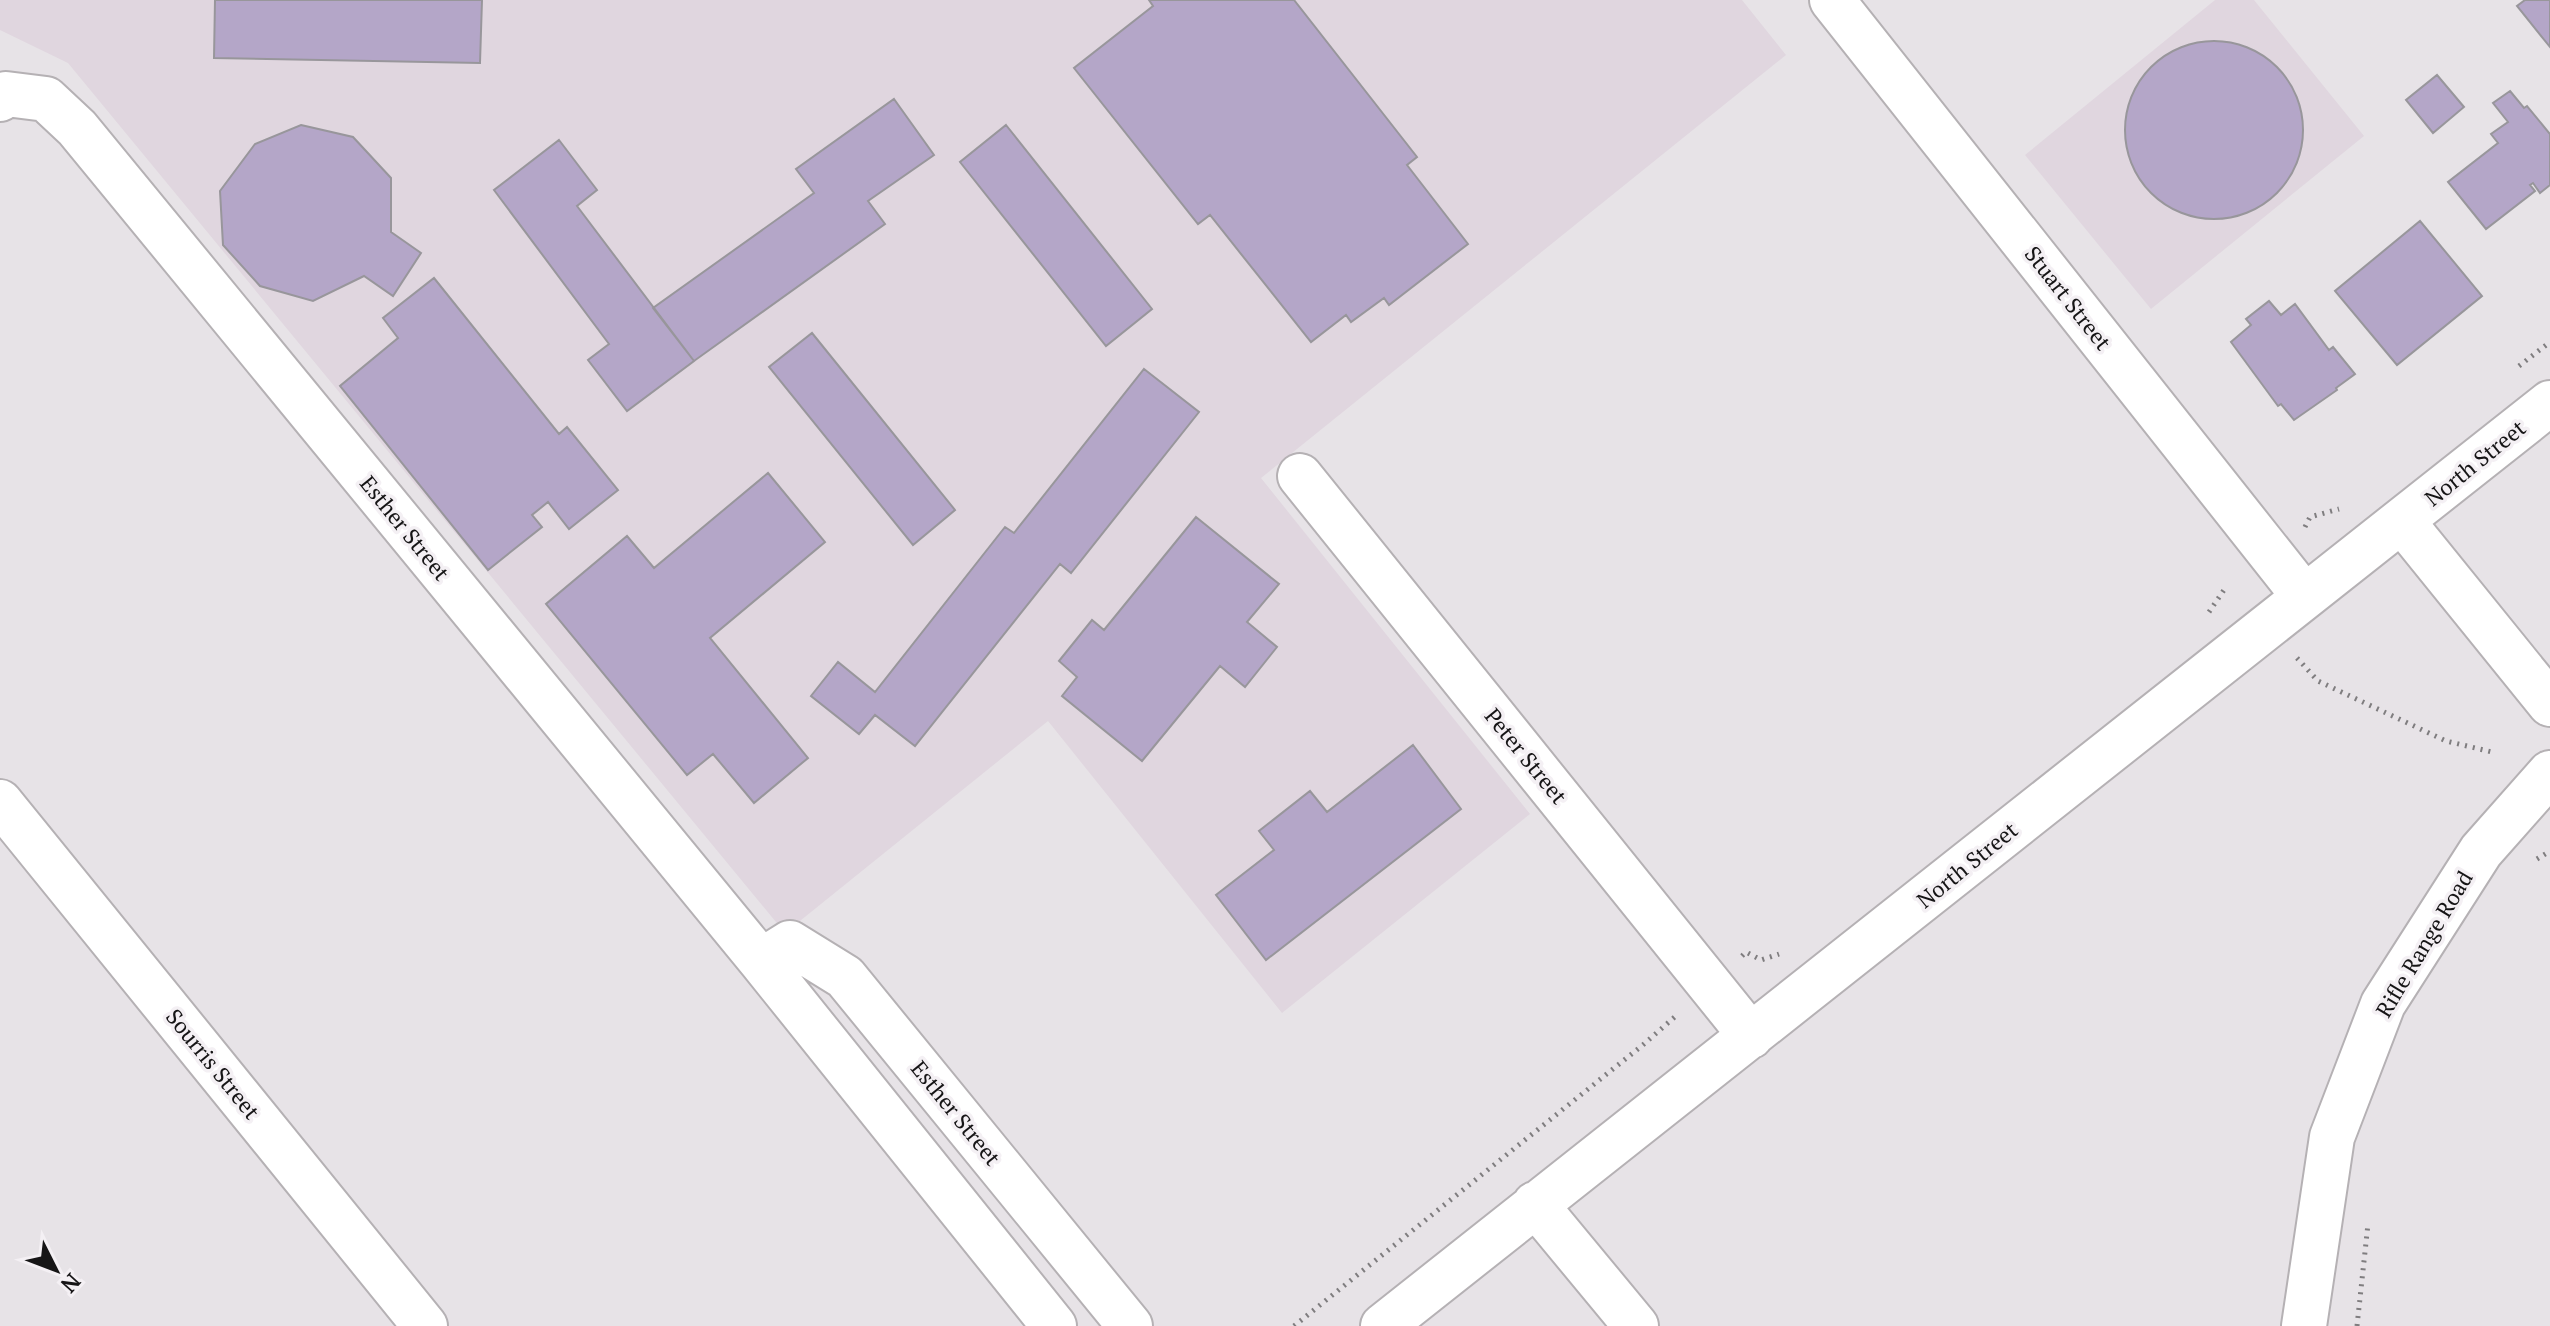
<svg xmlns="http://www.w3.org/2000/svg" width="2550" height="1326" font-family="'PT Serif',serif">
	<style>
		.built { fill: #e0d6df }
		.building { fill: #b4a6c8; stroke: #98969b; stroke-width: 2 }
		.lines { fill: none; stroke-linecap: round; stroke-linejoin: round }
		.minor-casing { stroke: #b5b1b4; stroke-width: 48 }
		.path { stroke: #7f7d7f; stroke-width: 5; stroke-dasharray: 2 6; stroke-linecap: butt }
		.minor { stroke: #fff; stroke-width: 44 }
		.labels { text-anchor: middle; stroke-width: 7; stroke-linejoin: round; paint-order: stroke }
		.street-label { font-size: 22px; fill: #161516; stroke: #f4f0f4 }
	</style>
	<rect width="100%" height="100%" fill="#e7e3e7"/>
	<path class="built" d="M0 0H1742L1786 55 1261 478 1530 814 1282 1013 1048 721 785 933 68 63 0 30Z
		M2215 0H2254L2364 136 2151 309 2025 155Z"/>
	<path class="building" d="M215 0H482L480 63 214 58Z
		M1149 0H1294L1417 157 1407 165 1468 244 1389 305 1384 298 1351 322 1346 315 1311 342 1210 215 1198 224 1074 68 1153 6Z
		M2525 0H2550V47L2517 6Z
		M2125 130a89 89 0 1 1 178 0a89 89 0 1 1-178 0Z
		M2437 75 2464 107 2433 133 2406 100Z
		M2510 91 2524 108 2527 106 2550 134V185L2540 193 2533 183 2530 185 2535 191 2486 229 2448 182 2498 143 2491 134 2508 122 2493 103Z
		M894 99 934 155 868 201 885 224 694 361 653 308 814 193 796 169Z
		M301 125 353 137 391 178V232L421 253 393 296 364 276 313 301 260 286 223 245 220 191 255 144Z
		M1006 125 1152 309 1106 346 960 162Z
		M559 140 597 190 577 206 694 361 627 411 588 360 609 344 494 190Z
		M2420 221 2482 296 2397 365 2335 291Z
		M434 278 559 434 567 427 618 490 569 529 548 502 532 515 542 527 488 570 340 386 398 338 383 318Z
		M2269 301 2281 315 2295 304 2329 350 2333 347 2355 374 2336 388 2337 390 2294 420 2281 404 2278 406 2231 342 2251 325 2246 319Z
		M812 333 955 510 913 545 769 367Z
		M1144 369 1199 412 1071 573 1060 564 915 746 875 715 859 734 811 696 838 662 875 692 1005 527 1014 533Z
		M768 473 825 542 710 638 808 758 754 803 713 754 687 775 546 604 627 536 654 568Z
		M1196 517 1279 584 1247 622 1277 647 1245 687 1220 666 1142 761 1062 696 1077 677 1059 661 1092 620 1104 630Z
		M1413 745 1461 809 1266 960 1216 895 1274 850 1259 831 1310 791 1327 812Z"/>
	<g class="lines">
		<g class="minor-casing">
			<path id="minor" d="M1832 0 2304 596
				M0 99 6 94 46 99 77 128 761 961 1054 1326
				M1300 476 1751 1036
				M2402 521 2550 704
				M0 802 425 1326
				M761 961 790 943 845 977 1130 1326
				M1535 1204 1636 1326
				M1383 1326 2550 403
				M2304 1326 2332 1137 2383 1004 2481 851 2550 773"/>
		</g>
		<path class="path" d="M2519 366 2550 342
			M2305 527 2310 517 2339 509
			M2209 612 2224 590
			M2297 658 2318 681 2446 741 2492 752
			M2537 859 2550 851
			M1742 956 1746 952 1761 960 1779 954
			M1294 1326 1644 1044 1678 1014
			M2357 1326 2368 1224"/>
		<use href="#minor" class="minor"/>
	</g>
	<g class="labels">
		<g class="street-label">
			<text transform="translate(2068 298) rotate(52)" y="8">Stuart Street</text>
			<text transform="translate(2475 463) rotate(-39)" y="8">North Street</text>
			<text transform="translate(405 528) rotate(51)" y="8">Esther Street</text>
			<text transform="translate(1526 756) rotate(51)" y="8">Peter Street</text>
			<text transform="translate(1967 865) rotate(-39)" y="8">North Street</text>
			<text transform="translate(2424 944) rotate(-59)" y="8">Rifle Range Road</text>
			<text transform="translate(213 1064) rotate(51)" y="8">Sourris Street</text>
			<text transform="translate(956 1113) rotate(51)" y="8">Esther Street</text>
		</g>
	</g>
	<g transform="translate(56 1270) rotate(132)" stroke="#f4f0f4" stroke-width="6" paint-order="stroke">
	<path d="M0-6L14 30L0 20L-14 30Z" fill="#161516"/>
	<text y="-12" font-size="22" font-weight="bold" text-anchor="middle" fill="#161516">N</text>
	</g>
</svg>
